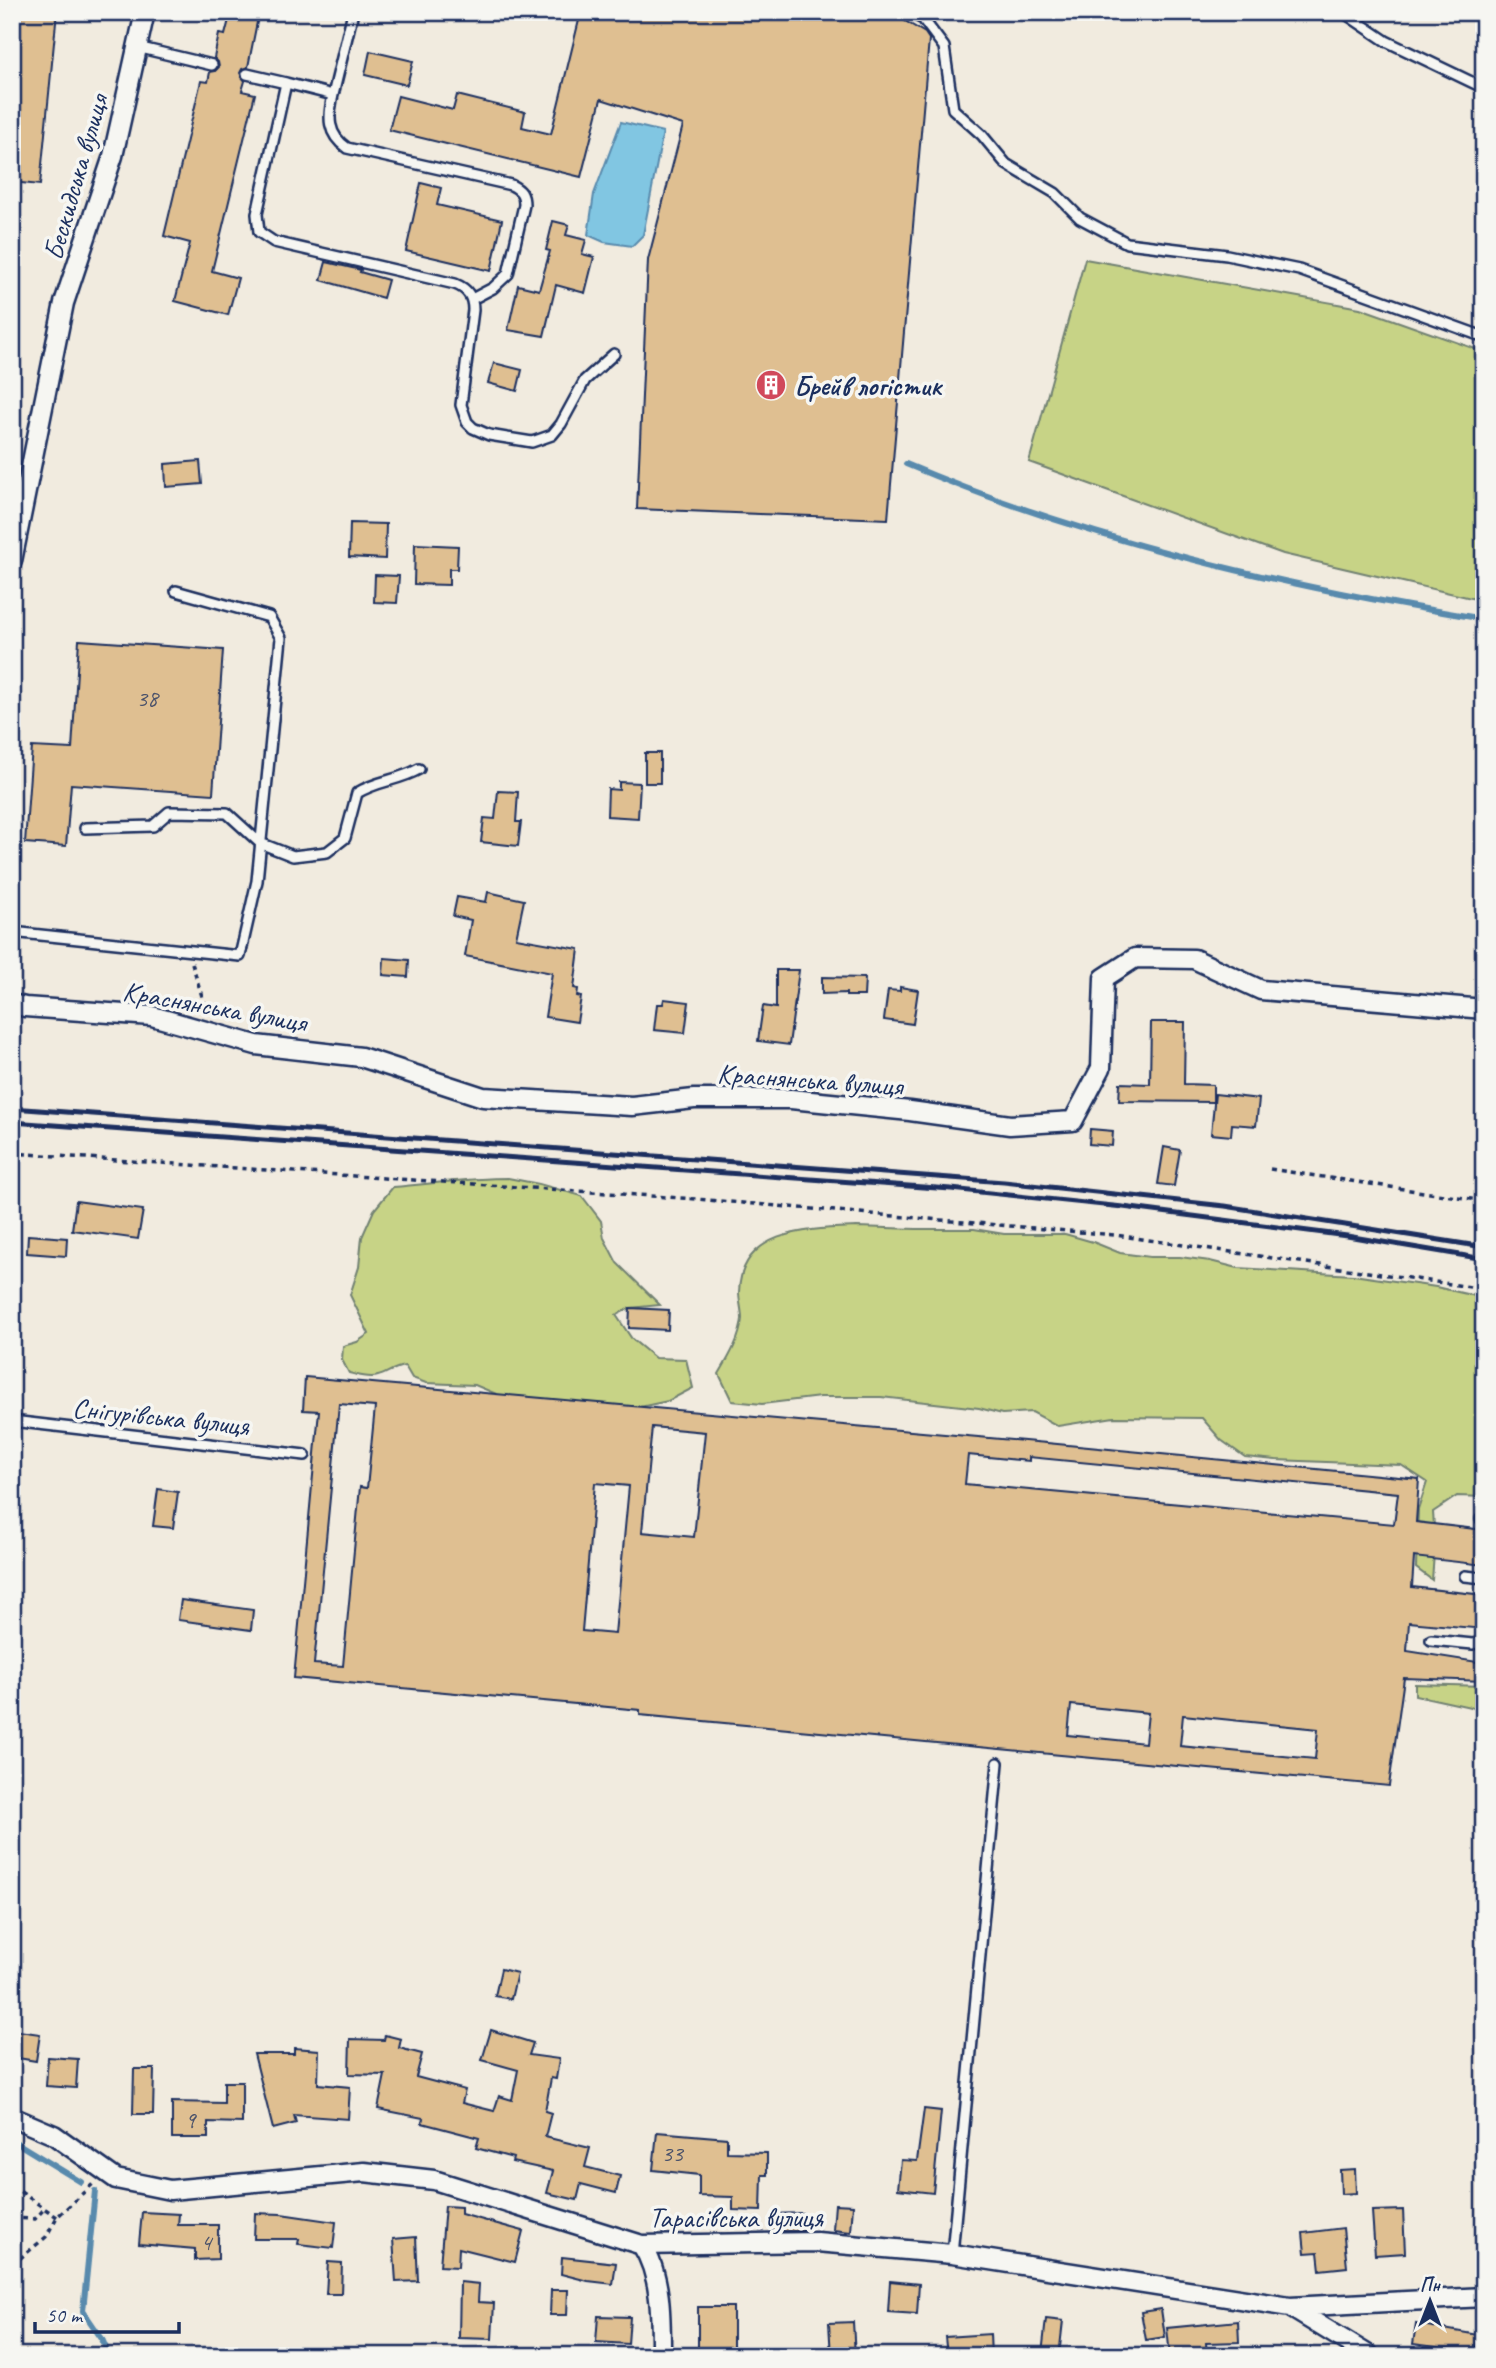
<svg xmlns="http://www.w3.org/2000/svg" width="1496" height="2368" font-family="Caveat,sans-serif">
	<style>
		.green { fill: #c7d386; stroke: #718172; stroke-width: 2 }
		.water { fill: #81c6e2; stroke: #588aad; stroke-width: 2 }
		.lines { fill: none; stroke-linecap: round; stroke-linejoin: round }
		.stream { stroke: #588aad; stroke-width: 6 }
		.building { fill: #dfbf91; stroke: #1b2f5e; stroke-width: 2; fill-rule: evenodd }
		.service-casing { stroke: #1b2f5e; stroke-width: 14 }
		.minor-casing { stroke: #1b2f5e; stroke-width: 23 }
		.path { stroke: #1b2f5e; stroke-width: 3.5; stroke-dasharray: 5 5; stroke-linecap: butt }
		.service { stroke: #f6f6f2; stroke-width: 9 }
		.minor { stroke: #f6f6f2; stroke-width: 18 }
		.rail { stroke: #1b2f5e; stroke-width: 5 }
		.labels { text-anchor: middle; stroke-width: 7; stroke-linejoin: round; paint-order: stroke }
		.number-label { font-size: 24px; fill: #4c536b }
		.street-label { font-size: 28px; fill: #1b2f5e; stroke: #f6f6f2 }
		.poi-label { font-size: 28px; font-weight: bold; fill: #1b2f5e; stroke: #f6f6f2; text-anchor: start }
	</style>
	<rect width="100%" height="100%" fill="#f1ebdf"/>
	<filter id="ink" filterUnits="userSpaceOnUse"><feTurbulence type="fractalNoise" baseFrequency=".0143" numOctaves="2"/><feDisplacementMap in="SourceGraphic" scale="14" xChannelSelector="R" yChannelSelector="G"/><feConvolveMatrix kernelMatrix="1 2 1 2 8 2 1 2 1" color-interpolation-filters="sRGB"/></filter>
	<g filter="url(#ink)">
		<path class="green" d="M1085 259 1360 308 1484 352V601L1283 554 1029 462Z
			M508 1178 539 1184 582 1196 601 1221 604 1238 617 1263 660 1305 630 1308 616 1315 632 1339 655 1358 686 1359 693 1388 668 1401 640 1407 501 1396 475 1385 426 1383 412 1378 405 1366C392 1368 387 1374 378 1376 369 1379 358 1375 349 1373L342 1360 343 1346 357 1342 369 1334 350 1295 359 1267 362 1237 374 1210 393 1187C432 1184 469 1178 508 1178Z
			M857 1227 916 1229H974L1004 1234H1065L1093 1242 1120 1253 1150 1257H1180L1210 1261 1238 1268 1353 1275 1436 1287 1484 1298V1497L1457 1496 1433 1512 1435 1541 1432 1580 1416 1568 1418 1510 1427 1482 1401 1465 1276 1460 1245 1457 1221 1440 1202 1418 1114 1417 1058 1426 1032 1412 1002 1414 979 1408 881 1397H820L762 1404 732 1401 719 1374C729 1357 740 1339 742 1319 742 1310 739 1301 739 1292 741 1229 809 1229 857 1227Z
			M1415 1684 1484 1686V1710L1415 1695Z"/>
		<path class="water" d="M621 122 663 132 643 235 632 246 604 242 588 235 594 194Z"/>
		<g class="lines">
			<path class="stream" d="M906 464C1090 542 1287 587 1484 619
				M12 2140 81 2182
				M95 2191 83 2311 102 2339 109 2356"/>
		</g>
		<path class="building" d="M12 12H57L40 185 12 182Z
			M231 12H259L248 67 242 69 240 73 245 81 242 91 255 94 212 271 238 278 228 315 175 301 190 243 164 236 201 81 208 82 210 72 215 71 219 67 218 62 214 58 219 34 225 35Z
			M581 12H890L925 33 929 39 888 519 637 509 648 260 683 125 601 99 581 177 389 130 398 96 453 110 457 95 525 112 522 127 551 134Z
			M370 51 413 61 407 85 365 75Z
			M421 183 441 188 437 205 502 220 491 271 406 251Z
			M553 221 569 225 566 235 586 240 582 254 594 257 585 293 556 285 544 336 508 330 518 285 539 290 550 251 546 250Z
			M326 262 361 270 360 272 388 280 383 298 321 280Z
			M494 363 522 370 517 391 488 383Z
			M200 461 202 484 166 487 165 464Z
			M350 523 386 524 385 559 349 557Z
			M415 544 458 546 457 569H449V585L414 584Z
			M375 575 399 576 397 603 374 602Z
			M79 640 223 650 213 794 71 784 66 846 25 843 32 747 72 749Z
			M645 753H660V783H645Z
			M619 782 640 783 638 818 607 816 608 789 619 790Z
			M498 791 518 792 516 822H521L518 846 481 842 484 818 495 819Z
			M488 892 524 900 516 938 579 949 574 988 578 989 577 996 581 997 577 1022 545 1017 552 973 465 956 471 920 453 916 457 897 486 902Z
			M384 958 409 960 408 977 383 975Z
			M776 970H799L789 1045 758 1041 763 1006 776 1008Z
			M822 977 865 978 864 996H846V993L822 994Z
			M900 987 918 990 913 1024 884 1020 888 990 900 991Z
			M664 999 689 1002 685 1033 654 1030 657 1004H663Z
			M1151 1022H1185L1184 1084 1213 1085V1102L1119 1101 1120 1083 1150 1084Z
			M1215 1094 1259 1099 1256 1126 1232 1124 1231 1136 1211 1134Z
			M1090 1129 1113 1131 1112 1146 1089 1144Z
			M1164 1147 1180 1150 1174 1186 1158 1184Z
			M76 1201 143 1210 138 1239 72 1230Z
			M28 1235 67 1238 66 1256 27 1253Z
			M630 1308 669 1310 668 1330 629 1328Z
			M305 1377 1047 1443 1419 1479 1416 1522 1484 1530V1565L1414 1557 1412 1587 1484 1595V1629L1409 1622 1407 1651 1484 1663V1681L1404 1678 1389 1786 640 1715V1710L294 1678 319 1411 303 1410ZM339 1404 375 1407 367 1488 360 1487 343 1666 314 1664ZM652 1427 705 1432 694 1537 642 1532ZM968 1455 1029 1461V1457L1398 1493 1394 1524 965 1484ZM595 1483 629 1486 615 1634 582 1631ZM1071 1705 1148 1713 1145 1743 1068 1735ZM1183 1715 1318 1729 1315 1759 1180 1746Z
			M158 1489 178 1492 173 1528 153 1526Z
			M181 1600 253 1610 251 1630 178 1620Z
			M501 1969 517 1973 511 1999 495 1996Z
			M12 2030 40 2034 36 2061 12 2057Z
			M491 2030 533 2043 529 2055 559 2059 556 2079 551 2078 545 2111 551 2113 545 2137 590 2148 585 2167 620 2176 616 2193 581 2184 577 2200 547 2193 553 2171 512 2162 513 2158 476 2148 479 2138 422 2123 423 2118 378 2109 385 2075 349 2074 350 2039 384 2040 385 2035 401 2039 399 2048 422 2054 416 2077 465 2090 462 2103 494 2111 499 2096 512 2100 518 2070 482 2060Z
			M294 2048 319 2050 318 2084 350 2087 348 2119 294 2115 296 2123 273 2129 254 2054H294Z
			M48 2057 78 2059 76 2088 46 2086Z
			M134 2069H154L153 2114H133Z
			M224 2082H242V2123L208 2122V2138H172V2102L224 2103Z
			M924 2109 941 2111 933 2193 898 2189 901 2160 917 2161Z
			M657 2132 727 2138V2152L767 2153V2175H762L761 2211 733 2210V2197L699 2196V2175L653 2170Z
			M1355 2169 1356 2193 1341 2194 1340 2170Z
			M835 2204 853 2205 851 2232 833 2230Z
			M445 2206 461 2207V2214L523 2231 515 2262 459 2248 458 2267 440 2266Z
			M1403 2210 1405 2253 1375 2255 1372 2211Z
			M142 2212 179 2214 178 2225H218V2259L195 2260V2249L139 2244Z
			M255 2213 281 2214 336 2222 333 2248 298 2244 299 2239H254Z
			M803 2213V2231H773L772 2214Z
			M1343 2228 1347 2267 1320 2270 1318 2252 1305 2253 1303 2233Z
			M416 2237 418 2281 396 2282 393 2239Z
			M562 2257 616 2263 613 2284 588 2281 561 2274Z
			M328 2262 342 2263 341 2294H326Z
			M890 2281 919 2284 917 2314 888 2312Z
			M460 2282 479 2284 478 2302 494 2303 492 2339 459 2338Z
			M551 2290H568L567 2315H550Z
			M698 2307H733V2350H698Z
			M1161 2309 1165 2337 1146 2340 1141 2312Z
			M598 2316 630 2317 628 2344 596 2342Z
			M1046 2319 1063 2321 1059 2356 1042 2354Z
			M1238 2321 1239 2342 1206 2343 1207 2354 1170 2356 1167 2328Z
			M853 2322 855 2356H831L829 2323Z
			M1416 2324 1478 2335 1475 2352 1413 2344Z
			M990 2334 991 2356H947L945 2337Z"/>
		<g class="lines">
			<g class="service-casing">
				<path id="service" d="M910 12 923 19 943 12
					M1343 12 1386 41 1484 88
					M923 19 944 47 953 109 982 135 1006 164 1055 193 1080 218 1127 243 1227 255 1299 270 1484 337
					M137 47 212 65
					M247 74 286 83 257 214 259 232 274 242 455 284C468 289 473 297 473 310L461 405 467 422 473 428 489 435 532 442 552 435 561 424 585 380 614 354
					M286 83 333 95C328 117 327 134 347 148L511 185C521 190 524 194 524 205L508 274 493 288 472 299
					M333 95 353 12
					M85 828 153 826 169 812 227 813 260 843 293 856 327 852 345 838 357 793C378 780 398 781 419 769
					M12 932 240 956 257 881 281 638 269 617 176 591
					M12 1421 305 1455
					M1481 1519H1484
					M1465 1576 1484 1578
					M1431 1640 1473 1644 1484 1641
					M952 2254 998 1763"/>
			</g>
			<g class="minor-casing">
				<path id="minor" d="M12 561 64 303 113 156 145 12
					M12 1004 25 1007 152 1016 256 1045 361 1057 483 1097 632 1106 694 1099H791L910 1111 1010 1125 1073 1121 1101 1068 1104 978 1135 958 1194 959 1261 990 1484 1009
					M12 2117 54 2135 116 2179 170 2190 364 2172 434 2180 642 2245 817 2242 952 2254 1290 2307 1484 2297
					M642 2245C662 2276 661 2320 661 2356
					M1290 2307 1370 2356"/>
			</g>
			<path class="path" d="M192 963 207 1013
				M12 1153 696 1199 1115 1235 1484 1289
				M1270 1169 1484 1201
				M12 2186 57 2217
				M12 2218 35 2219 45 2208
				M12 2265 46 2237 57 2217 94 2183"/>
			<use href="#service" class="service"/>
			<use href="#minor" class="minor"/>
			<path class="rail" d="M12 1108 1004 1182 1225 1206 1484 1247
				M12 1122 951 1189 1123 1207 1347 1236 1484 1259"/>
		</g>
	</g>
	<defs>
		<g id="building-disc" transform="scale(1.575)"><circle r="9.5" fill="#d1495b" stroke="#f6f6f2"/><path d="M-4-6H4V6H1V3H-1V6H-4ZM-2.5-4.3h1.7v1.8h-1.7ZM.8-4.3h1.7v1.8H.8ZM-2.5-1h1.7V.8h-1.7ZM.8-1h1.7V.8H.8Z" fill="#fff"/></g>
	</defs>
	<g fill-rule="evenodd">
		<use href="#building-disc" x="771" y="385"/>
	</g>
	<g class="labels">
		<g class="number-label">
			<text x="147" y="706">38</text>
			<text x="190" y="2128">9</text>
			<text x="672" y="2161">33</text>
			<text x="206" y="2250">4</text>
		</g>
		<g class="street-label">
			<text transform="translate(75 177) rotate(-74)" y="10">Бескидська вулиця</text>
			<text transform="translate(215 1006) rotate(10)" y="10">Краснянська вулиця</text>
			<text transform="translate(810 1079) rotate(4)" y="10">Краснянська вулиця</text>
			<text transform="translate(161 1416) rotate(6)" y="10">Снігурівська вулиця</text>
			<text x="736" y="2227">Тарасівська вулиця</text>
		</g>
		<g class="poi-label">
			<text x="794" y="395">Брейв логістик</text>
		</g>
	</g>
	<rect width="1496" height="2368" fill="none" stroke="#f6f6f2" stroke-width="42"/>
	<rect x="21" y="21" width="1454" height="2326" fill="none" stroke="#1b2f5e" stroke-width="2.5" filter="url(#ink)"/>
	<g transform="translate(1430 2301)" stroke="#f6f6f2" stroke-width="5" paint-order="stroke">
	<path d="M0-5L12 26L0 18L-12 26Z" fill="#1b2f5e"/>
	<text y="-10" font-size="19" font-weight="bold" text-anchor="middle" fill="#1b2f5e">Пн</text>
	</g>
	<path d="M35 2322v10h144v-10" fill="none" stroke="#1b2f5e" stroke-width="3.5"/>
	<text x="46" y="2322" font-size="21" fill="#1b2f5e" stroke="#f6f6f2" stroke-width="5" paint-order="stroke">50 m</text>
</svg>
